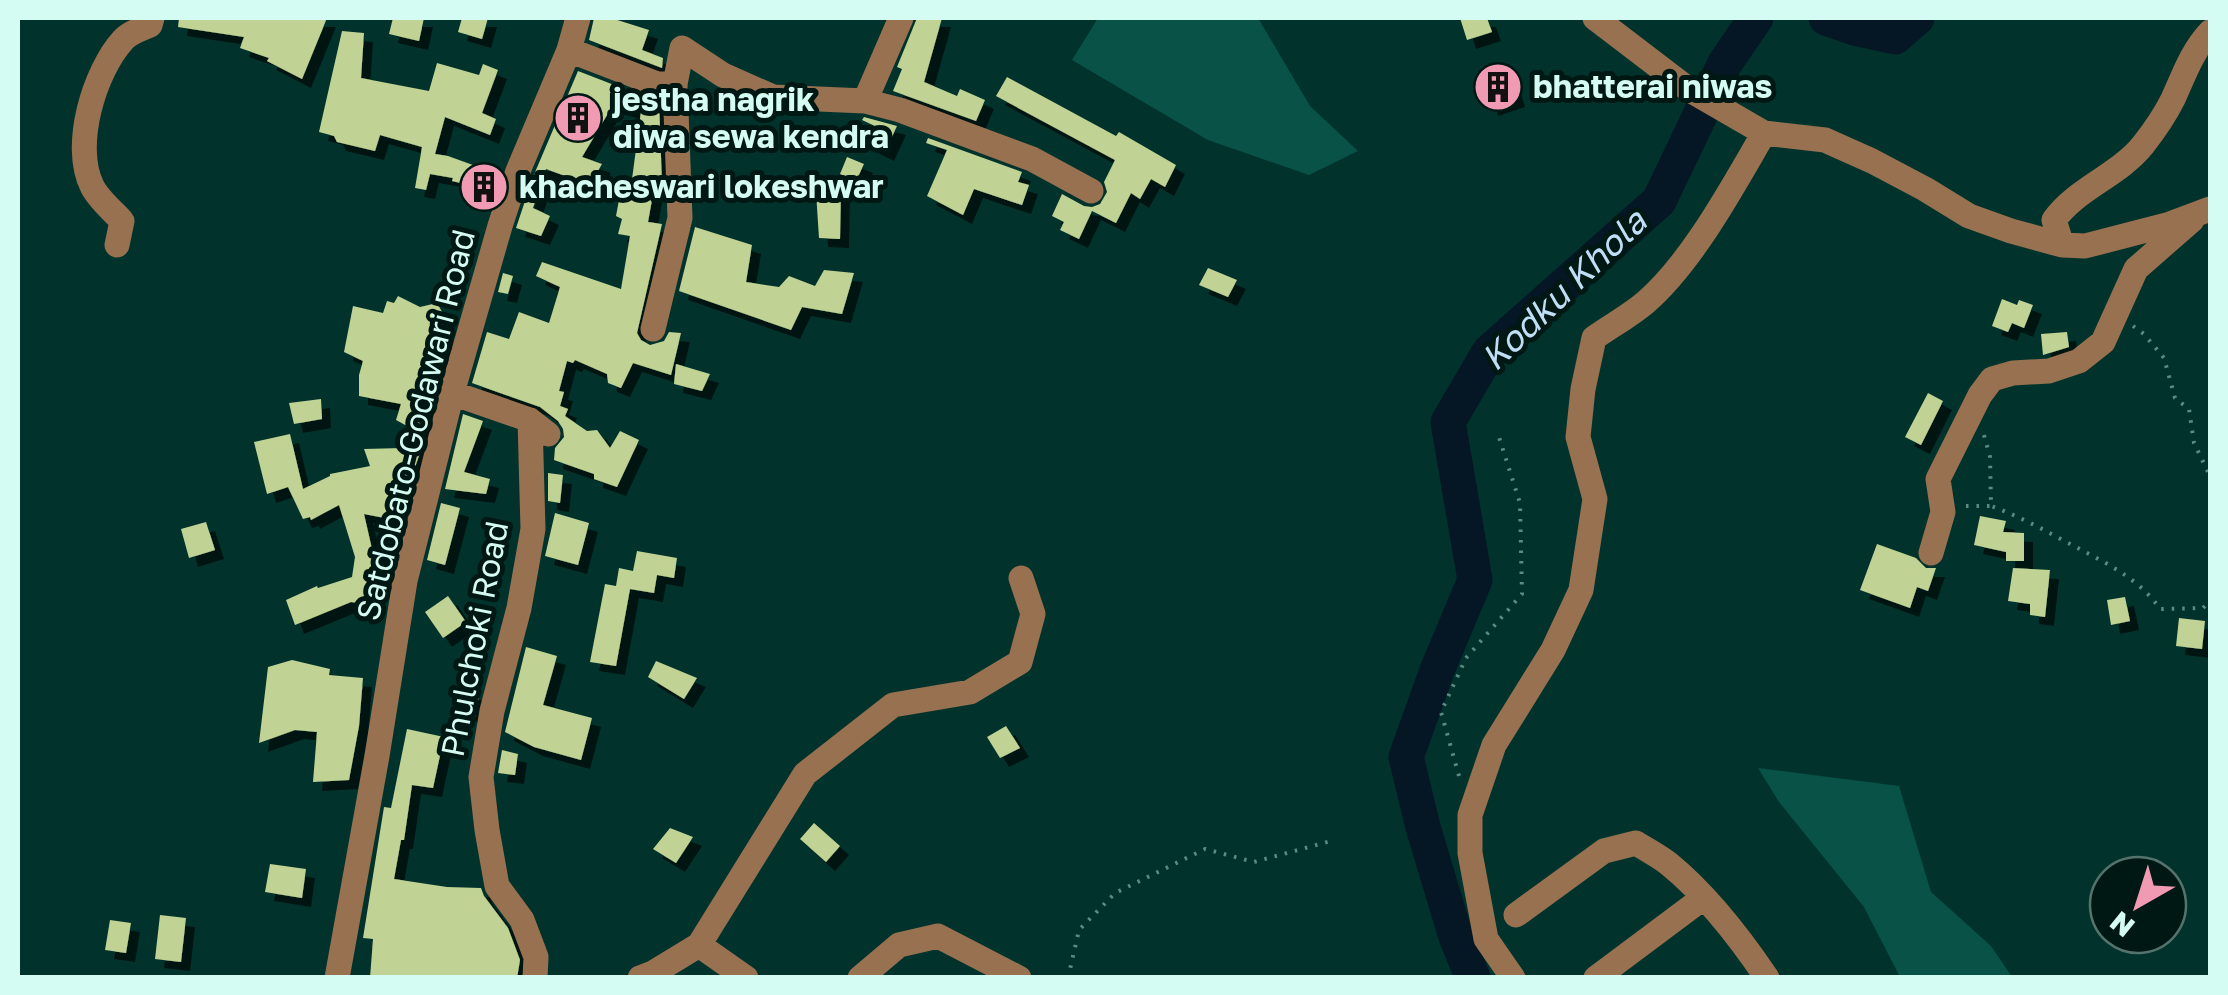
<svg xmlns="http://www.w3.org/2000/svg" width="2228" height="995" font-family="'Golos Text',sans-serif">
	<style>
		.green { fill: #085248 }
		.lines { fill: none; stroke-linecap: round; stroke-linejoin: round }
		.river { stroke: #051724; stroke-width: 35 }
		.building { fill: #c0d294; filter: url(#shadow) }
		.path { stroke: #5d8a82; stroke-width: 4; stroke-dasharray: 2.5 8; stroke-linecap: butt }
		.minor { stroke: #977150; stroke-width: 25 }
		.labels { text-anchor: middle; stroke-width: 10; stroke-linejoin: round; paint-order: stroke }
		.poi-label { font-size: 32px; font-weight: bold; fill: #d4fcf3; stroke: #001814; text-anchor: start }
		.street-label { font-size: 32px; fill: #d4fcf3; stroke: #001814 }
		.water-label { font-size: 35px; font-style: italic; fill: #bfdff7; stroke: #001814 }
	</style>
	<defs>
		<filter id="shadow"><feDropShadow dx="9" dy="9" stdDeviation="0" flood-color="#0009"/></filter>
	</defs>
	<rect width="100%" height="100%" fill="#01332c"/>
	<path class="green" d="M1098 18H1258L1310 106 1358 151 1309 175 1208 140 1072 60Z
		M1758 768 1899 786 1931 892 1991 946 2012 977H1900L1864 907 1779 802Z"/>
	<g class="lines">
		<path class="river" d="M1826 18 1854 28 1895 37 1917 18
			M1473 978 1456 937 1423 827 1406 757 1438 668 1475 580 1448 422 1489 352 1659 201 1725 63 1756 18"/>
	</g>
	<path class="building" d="M179 18H327L302 79 267 61 269 58 240 48 244 37 178 27Z
		M393 18H424L419 41 389 34Z
		M462 18H488L482 39 458 32Z
		M594 18H611L649 30 642 50 663 58 662 68 589 40Z
		M917 18H942L924 82 957 96 960 89 985 100 976 121 893 91 902 69 897 67Z
		M1460 18H1487L1492 32 1467 40Z
		M342 31 364 33 361 78 429 91 437 63 479 75 483 64 498 70 482 113 496 119 490 135 445 117 435 154 448 156 495 173V190L490 204 468 200 473 186 452 181 453 178 430 174 426 190 415 188 422 147 380 135 375 151 337 142 334 136 319 132Z
		M1507 69 1516 98 1489 107 1480 76Z
		M578 71 640 95 631 110 613 105 582 157 602 164 590 185 546 169 533 208 550 216 541 236 516 228 533 177Z
		M1007 77 1116 136 1119 132 1176 165 1165 187 1151 179 1140 199 1131 193 1116 223 1092 211 1079 239 1060 230 1064 222 1052 216 1062 194 1084 206 1092 207 1100 204 1107 192 1104 182 1115 160 996 96Z
		M643 96 659 100 662 185 655 183 648 222 662 224 637 333 641 340 650 345 664 341 669 332 681 333 671 375 633 363 621 388 608 383 607 374 575 360 573 363 567 361 559 391 564 392 560 406 568 409 565 416 587 431 597 430 610 448 620 431 639 440 617 487 594 479V474L554 460 555 448 564 437 563 429 558 421 540 407 472 383 487 332 509 339 519 312 549 323 560 287 536 276 542 262 621 289 630 236 618 234 622 219 616 216 619 200 629 202Z
		M864 117 897 126 885 152 869 144 877 127 862 120Z
		M928 138 1022 172 1018 182 1029 185 1022 205 974 189 963 215 927 196 947 150 926 143Z
		M847 157 864 164 856 181 840 174Z
		M841 188 840 239 819 238 816 192Z
		M695 227 752 245 746 282 779 287 789 276 815 286 824 270 854 273 842 314 802 307 791 330 679 291Z
		M1208 268 1237 280 1228 297 1199 285Z
		M503 273 513 276 508 294 498 292Z
		M398 296 420 307 437 303 445 317 441 374 422 447 405 496 399 495 395 520 364 514 377 571 373 605 351 602 295 625 286 600 317 586 318 588 352 577 355 557 339 505 311 520 310 517 303 519 288 487 267 494 254 442 290 434 303 489 330 476V474L370 466 364 449 402 448 407 426 396 420 401 404 359 396V375L363 361 344 352 353 306 383 313 387 301 394 303Z
		M2002 299 2017 305 2019 300 2033 305 2024 328 2012 323 2008 332 1992 326Z
		M2067 332 2069 347 2043 355 2041 334Z
		M676 364 710 374 702 391 674 384Z
		M1928 393 1943 401 1921 445 1905 437Z
		M321 399 322 419 294 424 289 403Z
		M463 414 483 421 464 472 490 479 486 494 445 489Z
		M548 473 563 475 560 503 548 501Z
		M441 503 460 508 445 565 427 560Z
		M555 513 589 523 578 565 545 556Z
		M1980 516 2006 521 2003 532 2024 533V561H2006V552L1974 545Z
		M206 522 215 550 189 558 181 529Z
		M1877 544 1916 558 1926 568H1936L1928 591 1917 587 1910 608 1860 590Z
		M637 551 677 558 674 578 657 575 654 593 630 589 616 666 590 662 605 584 616 586 619 568 633 571Z
		M2013 568 2050 570 2045 617 2030 615V604L2008 601Z
		M448 596 466 622 443 638 425 612Z
		M2125 597 2130 621 2111 625 2107 600Z
		M2179 618 2205 621 2202 649 2176 646Z
		M526 647 557 656 543 705 592 718 581 760 534 747 505 732Z
		M292 660 330 669 329 675 363 678 359 726 349 780 313 782 317 732 295 730 259 743 268 667Z
		M656 661 697 678 684 699 648 677Z
		M468 689 479 695 475 717 458 708Z
		M1006 726 1020 748 1000 758 987 737Z
		M407 729 444 737 433 788 412 785 404 840H401L394 879 447 887 481 888 484 896 508 928 520 960 517 978H370L373 939 363 938 384 807 391 808Z
		M502 750 518 754 515 775 498 773Z
		M814 823 840 846 826 862 800 839Z
		M670 828 693 837 676 863 653 849Z
		M270 864 306 869 302 898 265 892Z
		M160 915 186 918 181 962 155 959Z
		M110 920 131 923 126 953 105 950Z"/>
	<g class="lines">
		<path class="path" d="M2133 326 2144 334 2164 358 2175 398 2189 409 2194 443 2210 476
			M1984 435 1990 457 1991 506C2019 516 2044 530 2070 544 2104 562 2139 578 2160 609L2203 608 2210 601
			M1966 506H1991
			M1459 776 1441 712 1466 658 1522 594 1520 503 1498 434
			M1068 978 1079 930 1115 893 1205 849 1254 862 1331 841"/>
		<path class="minor" d="M1595 18 1688 89 1764 133 1825 140 1872 161 1925 189 1969 216 2011 231 2062 245 2085 246 2170 224 2210 209
			M569 50 657 84H675
			M865 101 901 18
			M117 245 122 221C113 211 98 199 92 186 72 146 94 72 123 40 129 33 141 29 150 25L152 18
			M2062 245 2054 220C2077 188 2118 176 2143 145 2154 131 2165 115 2173 99 2184 75 2192 51 2210 32
			M653 329 680 218 675 84 682 48 723 75 773 97 865 101 900 110 1032 159 1091 191
			M452 393 530 420 548 434
			M530 420 533 529 519 608 492 711 481 777 487 830 497 886 522 920 536 957 535 978
			M1931 553 1943 512 1938 479 1980 395 1992 379 2013 373 2049 371 2079 361 2103 342 2136 269 2192 220
			M1516 915 1604 851 1636 843C1647 850 1659 856 1669 864 1707 895 1740 938 1767 978
			M699 945 746 978
			M337 978 377 756 405 581 452 393 500 226 518 171 569 50 578 18
			M640 978 653 973 699 945 805 774 893 705 970 692 1020 662 1033 614 1021 578
			M860 978 899 945 938 936 1019 978
			M1513 978 1486 939 1470 853V815L1494 745 1553 650 1581 590 1595 499 1578 437 1583 389 1594 338C1611 326 1631 315 1646 302 1693 261 1733 186 1764 133
			M1596 978 1703 898"/>
	</g>
	<defs>
		<g id="building-disc" transform="scale(2.5)"><circle r="9.5" fill="#f19ab3" stroke="#001814"/><path d="M-4-6H4V6H1V3H-1V6H-4ZM-2.5-4.3h1.7v1.8h-1.7ZM.8-4.3h1.7v1.8H.8ZM-2.5-1h1.7V.8h-1.7ZM.8-1h1.7V.8H.8Z" fill="#111"/></g>
	</defs>
	<g fill-rule="evenodd">
		<use href="#building-disc" x="1498" y="87"/>
		<use href="#building-disc" x="578" y="118"/>
		<use href="#building-disc" x="484" y="187"/>
	</g>
	<g class="labels">
		<g class="poi-label">
			<text x="1533" y="98">bhatterai niwas</text>
			<text x="613" y="111">jestha nagrik<tspan x="613" dy="37">diwa sewa kendra</tspan></text>
			<text x="519" y="198">khacheswari lokeshwar</text>
		</g>
		<g class="street-label">
			<text transform="translate(416 425) rotate(-76)" y="11">Satdobato-Godawari Road</text>
			<text transform="translate(475 639) rotate(-79)" y="11">Phulchoki Road</text>
		</g>
		<g class="water-label">
			<text transform="translate(1564 290) rotate(-44)" y="12">Kodku Khola</text>
		</g>
	</g>
	<rect width="2228" height="995" fill="none" stroke="#d4fcf3" stroke-width="40"/>
	<g transform="translate(2138 905) rotate(219)"><circle r="48" fill="#001814" stroke="#55736d" stroke-width="2.5"/>
	<path d="M0-8L18 38L0 25L-18 38Z" fill="#f19ab3"/>
	<text y="-15" font-size="28" font-weight="bold" text-anchor="middle" fill="#d4fcf3">N</text>
	</g>
</svg>
